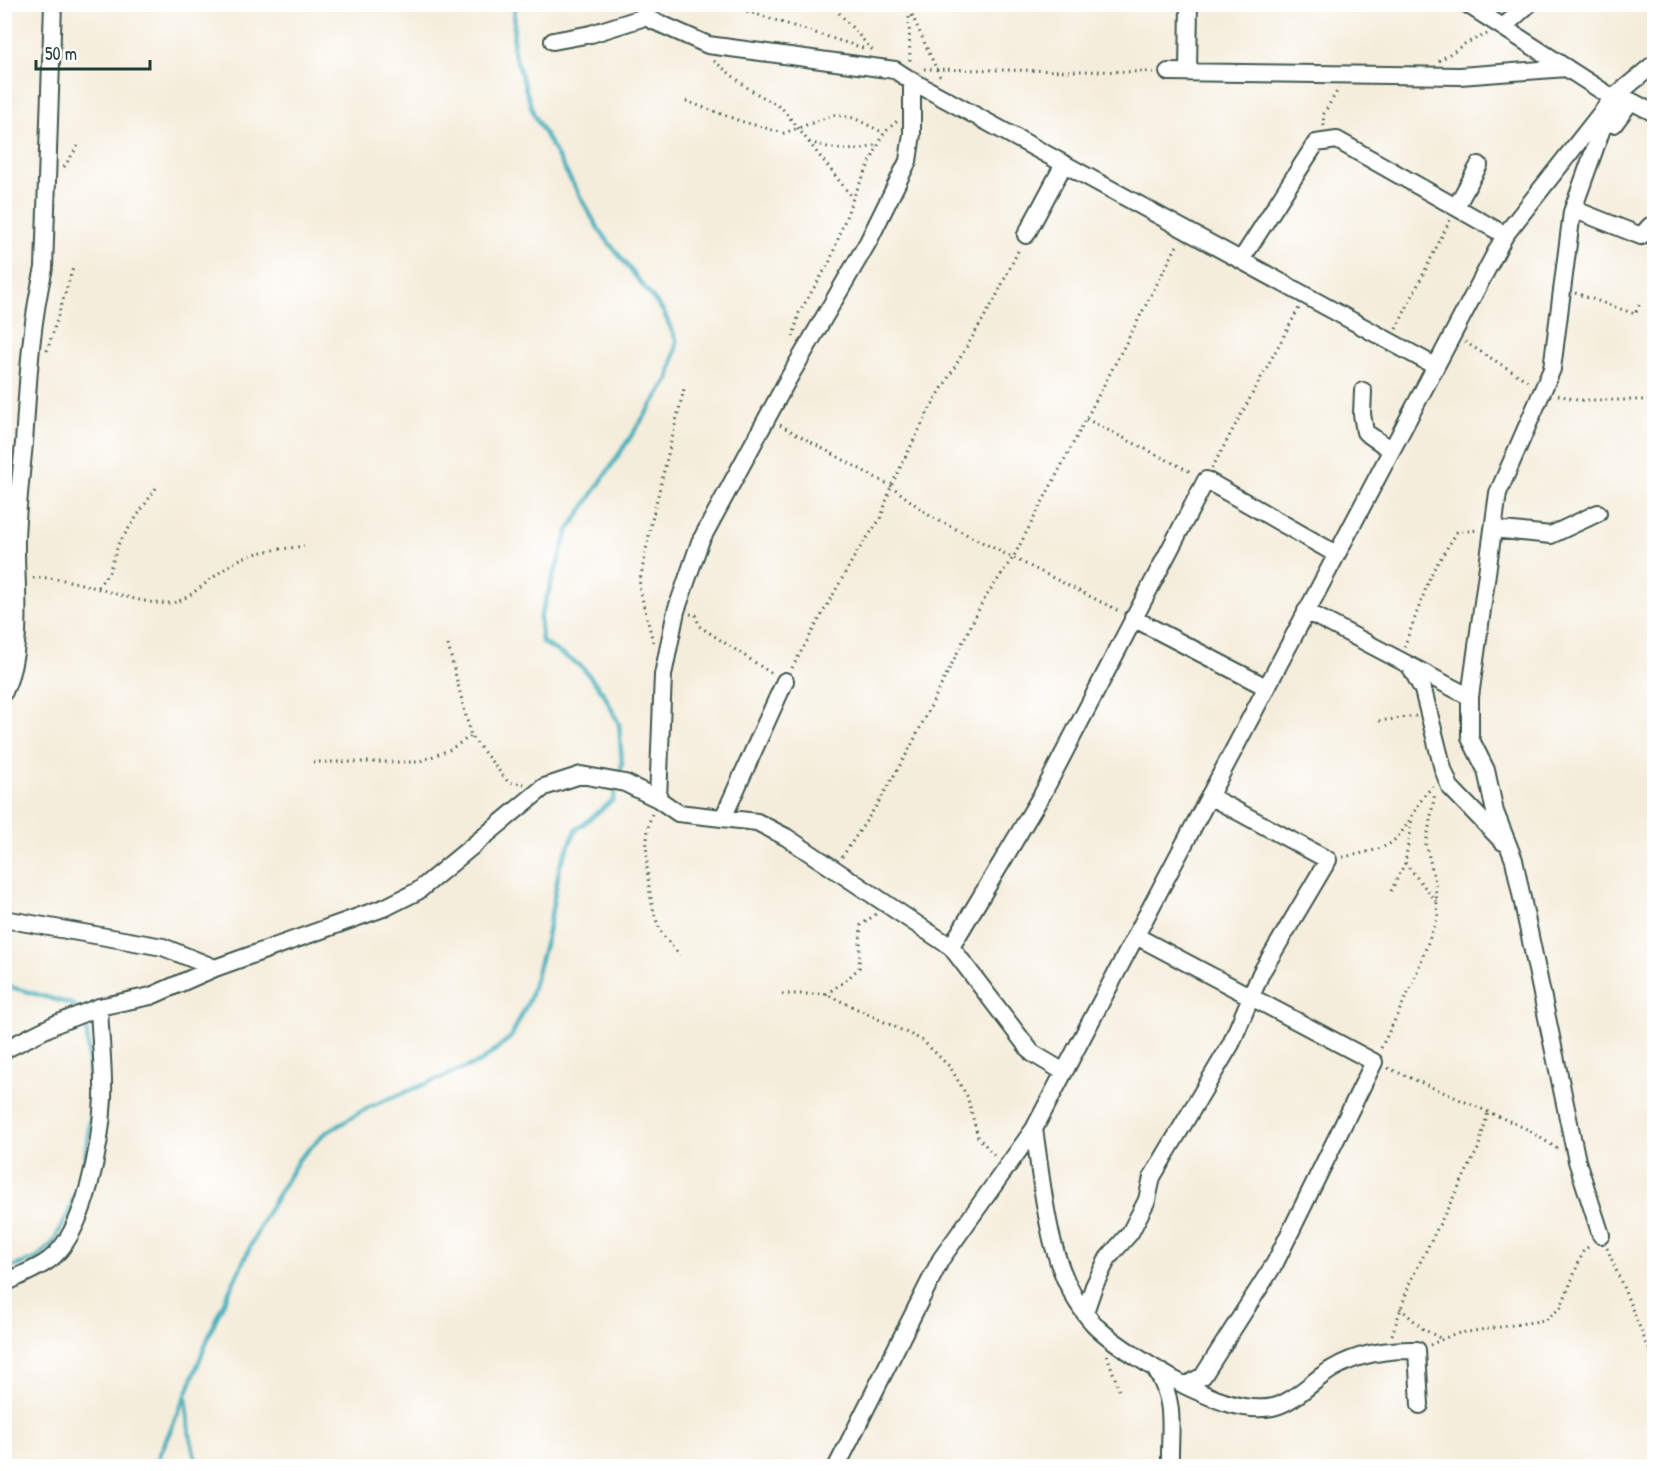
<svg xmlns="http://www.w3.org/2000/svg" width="1659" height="1471" font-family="'Patrick Hand',sans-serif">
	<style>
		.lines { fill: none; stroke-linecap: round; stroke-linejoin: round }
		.stream { stroke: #3eadbb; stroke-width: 4.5 }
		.minor-casing { stroke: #3f574d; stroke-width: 20 }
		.path { stroke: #3f574d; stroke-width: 3; stroke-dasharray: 1.5 4.5; stroke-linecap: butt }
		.minor { stroke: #fff; stroke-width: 16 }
	</style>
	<rect width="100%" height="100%" fill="#fff"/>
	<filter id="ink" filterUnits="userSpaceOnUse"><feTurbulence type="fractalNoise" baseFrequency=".0167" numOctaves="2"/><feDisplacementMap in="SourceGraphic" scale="12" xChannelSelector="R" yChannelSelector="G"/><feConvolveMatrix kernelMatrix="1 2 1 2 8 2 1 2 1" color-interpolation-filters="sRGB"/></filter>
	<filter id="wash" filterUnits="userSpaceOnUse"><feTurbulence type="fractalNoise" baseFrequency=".008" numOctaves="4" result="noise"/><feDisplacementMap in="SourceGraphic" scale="24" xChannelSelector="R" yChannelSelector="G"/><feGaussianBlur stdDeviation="1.35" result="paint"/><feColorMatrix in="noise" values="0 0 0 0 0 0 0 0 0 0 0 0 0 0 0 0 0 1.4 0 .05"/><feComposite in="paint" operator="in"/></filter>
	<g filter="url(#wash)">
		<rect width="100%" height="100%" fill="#f5eddb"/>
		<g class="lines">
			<path class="stream" d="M4 651 9 581
				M4 985 74 1005 86 1019 92 1106 84 1168 69 1212 53 1243 37 1258 4 1270
				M144 1466 157 1461 185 1397
				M197 1466 190 1436 186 1395 214 1323 264 1218 299 1159 324 1134 369 1107 482 1061 511 1037 530 998 547 937 560 865 576 830 613 800 622 764 619 724 604 694 582 667 542 642 540 618 568 531 669 379 677 342 663 311 599 230 534 115 513 49 515 4"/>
		</g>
	</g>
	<g filter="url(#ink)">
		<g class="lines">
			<g class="minor-casing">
				<path id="minor" d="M1503 27 1529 4
					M553 41 591 34 645 17 708 45 895 70 912 81 1435 366
					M1168 72 1460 76 1567 68
					M1188 72 1189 4
					M1604 123 1614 124 1631 101 1654 113
					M1456 207 1479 165
					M1573 209 1641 236 1650 226 1654 228
					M1026 235 1064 164
					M1241 260 1316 143 1337 140 1505 235
					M1363 391 1362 414 1365 432 1391 450
					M1493 529 1551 535 1598 513
					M1306 611 1470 697 1498 493 1552 369 1572 212 1613 98 1467 4
					M1133 618 1266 687
					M1410 666 1423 690 1443 769 1450 787 1503 842
					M4 692C25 645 15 589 16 539 17 507 21 475 24 443 28 384 30 326 44 268L53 4
					M1470 697V738L1486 770 1495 812 1514 860 1577 1161 1601 1235
					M658 799 663 675 676 611 700 542 787 381 868 242 908 161 912 134V81
					M723 818 785 681
					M4 919 163 947 215 968
					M1136 936 1374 1062 1275 1263 1203 1376 1186 1385
					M951 947 1043 793 1206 480 1336 554
					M4 1050 56 1024 99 1007 151 996 215 968 386 907 418 891 544 787 581 775 625 783 658 799 678 813 757 822 786 837 951 947 1032 1053 1064 1072
					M1034 1129C1044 1193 1047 1271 1092 1322 1107 1340 1164 1375 1186 1386 1212 1398 1243 1413 1273 1407 1291 1403 1309 1385 1323 1375 1351 1354 1384 1349 1417 1350L1420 1405
					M4 1284C19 1275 36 1270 49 1260 86 1233 101 1142 103 1098 104 1068 100 1037 99 1007
					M1085 1312 1094 1286 1108 1258 1130 1233 1147 1200 1152 1177 1231 1044 1261 973 1328 860 1209 796
					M1156 1370C1177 1404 1169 1429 1170 1466
					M837 1466 941 1259 1034 1129 1505 235 1613 98 1654 64"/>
			</g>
			<path class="path" d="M724 4 866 49
				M831 4 873 51
				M907 4 941 79
				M909 17 910 62
				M714 61 749 89 782 108 852 197
				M1439 61 1466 43 1487 34
				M924 69 1154 72
				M686 101 740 121 784 133 834 115 854 118 884 133
				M1324 126 1323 115 1339 88
				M809 142C833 149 854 154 878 144
				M64 167 78 146
				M1575 293 1635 314 1640 303
				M1396 329 1450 220
				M793 337 799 313 830 261 853 198 884 133 897 121
				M1465 342 1531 383
				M47 351 73 268
				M1558 395 1577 400H1652
				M1086 419 1193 473
				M780 425 891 486 930 516 1121 612
				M1212 468 1299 308
				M33 578C79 574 139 610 176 602 192 598 224 565 245 557 263 550 285 549 304 546
				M98 587 109 572 119 543 156 488
				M690 614 696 615 699 626 771 673
				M653 642 639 586 651 524 684 389
				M448 645 471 736 508 782 524 784
				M1404 647 1432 572 1457 532 1479 530
				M792 668 857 552 881 518 891 486 928 412 995 299 1020 247
				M1379 721 1416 716
				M313 762H418L449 750 471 736
				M652 814C641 839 648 910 662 933 667 941 674 948 680 955
				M842 857 877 805 910 748 983 601 1014 556 1179 242
				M1343 857C1357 854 1380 851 1392 842 1411 827 1415 801 1434 786
				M1405 863 1436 901
				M1391 891 1405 863 1412 818
				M782 994H826L922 1040 950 1067 967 1096 978 1137 997 1158
				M826 994 844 982 859 968 861 925 876 914
				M1381 1048 1412 985 1438 916 1435 882 1426 844 1435 793
				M1388 1068 1525 1128 1558 1149
				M1607 1248 1654 1362
				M1400 1308 1423 1329 1442 1339
				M1392 1335 1410 1282 1478 1149 1488 1112
				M1430 1345 1454 1334 1546 1320 1561 1307 1583 1252 1591 1244
				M1107 1355 1119 1390"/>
			<use href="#minor" class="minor"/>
		</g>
	</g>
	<rect width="1659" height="1471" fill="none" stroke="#fff" stroke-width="24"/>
	<path d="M36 60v9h114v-9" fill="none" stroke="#1f3d34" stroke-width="3"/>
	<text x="45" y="60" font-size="18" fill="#1f3d34" stroke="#ffffff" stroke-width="4.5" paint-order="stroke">50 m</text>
</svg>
